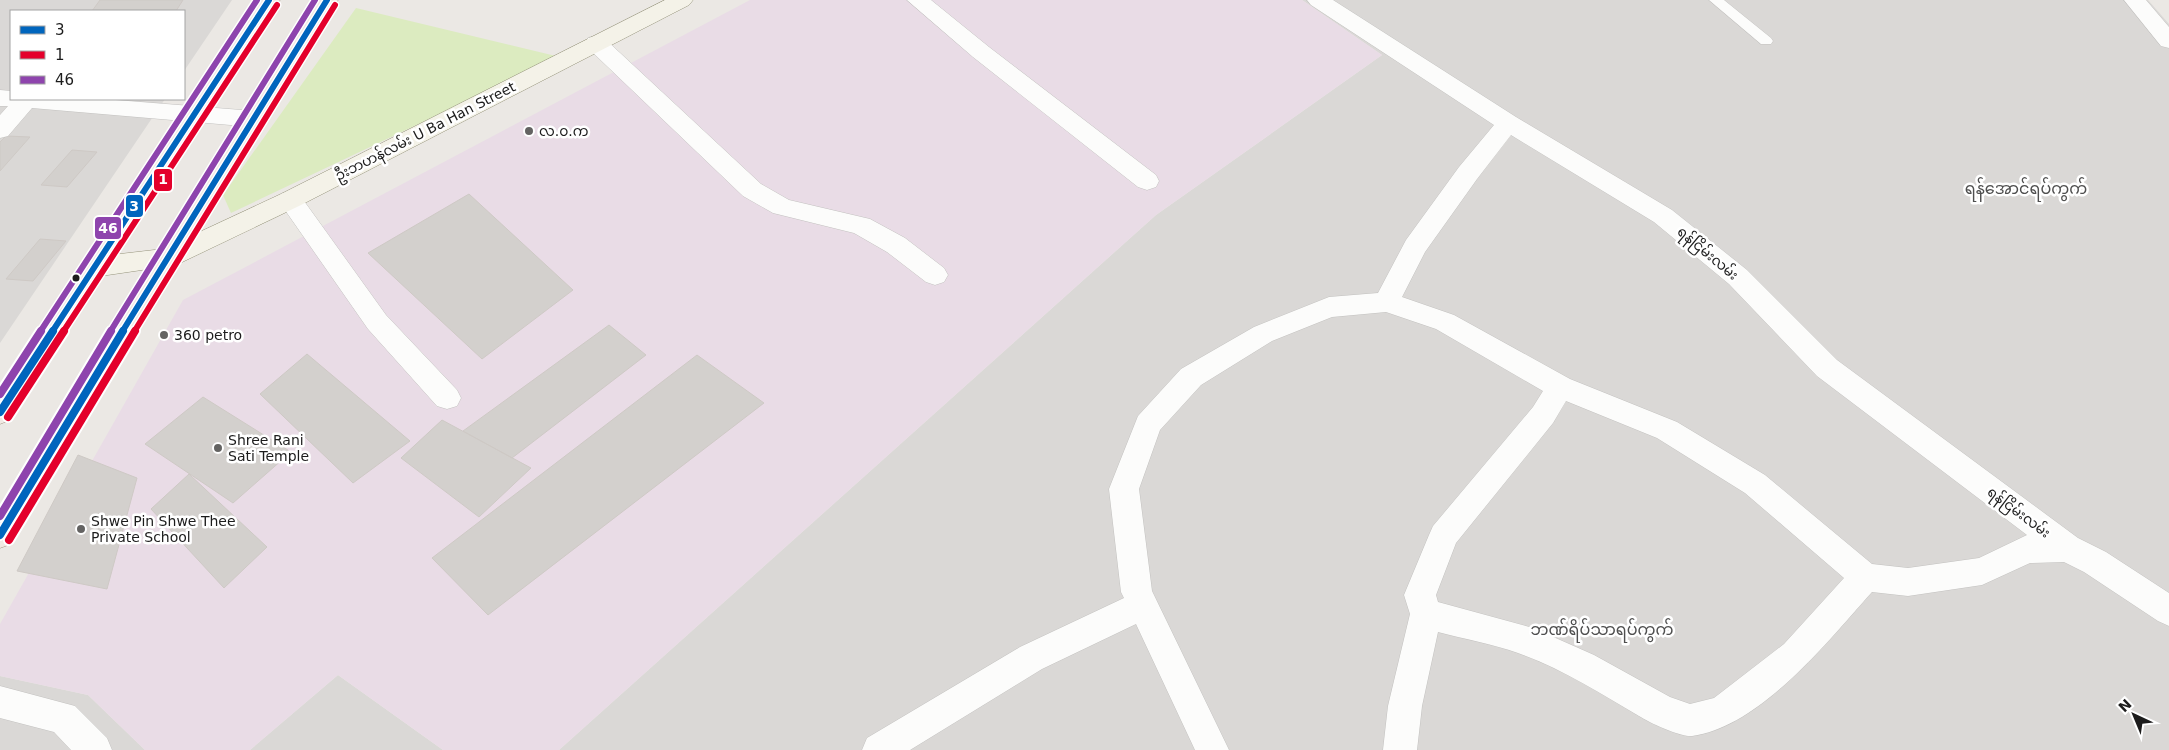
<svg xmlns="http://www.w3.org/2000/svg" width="2169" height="750" font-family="'DejaVu Sans','Noto Sans Myanmar',sans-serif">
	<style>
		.residential { fill: #dad8d6 }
		.industrial { fill: #e9dce6 }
		.grass { fill: #dcebc0 }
		.building { fill: #d3d0cd; stroke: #cec9c5 }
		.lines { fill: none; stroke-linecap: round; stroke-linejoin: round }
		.lane-casing { stroke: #c3c2c0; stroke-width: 1 }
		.street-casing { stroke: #c3c2c0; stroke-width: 1 }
		.secondary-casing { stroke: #96947c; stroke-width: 1 }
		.primary-casing { stroke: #a19381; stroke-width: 1 }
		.lane { fill: #fcfcfb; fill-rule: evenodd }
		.street { fill: #fcfcfb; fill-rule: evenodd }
		.secondary { fill: #f4f2e8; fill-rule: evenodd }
		.primary { fill: #f0e9e3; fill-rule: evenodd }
		.bus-1-far1-casing { stroke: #fff; stroke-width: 9 }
		.bus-1-casing { stroke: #fff; stroke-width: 12 }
		.bus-2-far1-casing { stroke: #fff; stroke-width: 9 }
		.bus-2-casing { stroke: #fff; stroke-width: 12 }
		.bus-3-far1-casing { stroke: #fff; stroke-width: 9 }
		.bus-3-casing { stroke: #fff; stroke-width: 12 }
		.bus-1-far1 { stroke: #0065bd; stroke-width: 6 }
		.bus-1 { stroke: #0065bd; stroke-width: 8 }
		.bus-2-far1 { stroke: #e4002b; stroke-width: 6 }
		.bus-2 { stroke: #e4002b; stroke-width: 8 }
		.bus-3-far1 { stroke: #8e44ad; stroke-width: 6 }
		.bus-3 { stroke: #8e44ad; stroke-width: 8 }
		.poi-dot { fill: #646362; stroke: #fff; stroke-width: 2 }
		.bus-dot { fill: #1c1c1c; stroke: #fff; stroke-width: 2 }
		.labels { text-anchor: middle; stroke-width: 5; stroke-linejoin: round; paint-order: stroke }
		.street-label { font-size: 14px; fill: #1c1c1c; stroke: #fff }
		.poi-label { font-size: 14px; fill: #1c1c1c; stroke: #fff; text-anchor: start }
		.quarter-label { font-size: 16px; fill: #4f4f4f; stroke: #fff }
		.line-badge { stroke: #fff; stroke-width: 2 }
		.badge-label { font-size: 14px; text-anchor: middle; font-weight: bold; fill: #fff }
	</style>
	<rect width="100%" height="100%" fill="#ebe8e4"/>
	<path class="residential" d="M0 0H232L184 71V11H11V99H165L0 343Z
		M1302 0H2148L2169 24V750H559L1156 215 1382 55Z
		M338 675 443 750H250Z
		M0 676 88 695 145 750H0Z"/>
	<path class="industrial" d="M750 0H1302L1382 55 1156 215 559 750H443L338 675 250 750H145L88 695 0 676V624L183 300Z"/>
	<path class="grass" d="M356 8 560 57 231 213 223 195Z"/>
	<path class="building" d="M100 0H183L176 11H92Z
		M6 136 30 137 0 171V142Z
		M72 150 97 152 67 187 41 185Z
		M469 194 573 290 482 359 368 253Z
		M40 239 66 241 33 281 6 279Z
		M609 325 646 355 512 458 463 431Z
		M307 354 410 441 353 483 260 394Z
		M697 355 764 403 488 615 432 558Z
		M203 397 291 452 233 503 145 444Z
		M442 420 531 468 479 517 401 458Z
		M78 455 137 478 107 589 17 571Z
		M189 474 267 547 224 588 151 509Z"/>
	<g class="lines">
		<g class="lane-casing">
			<path id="lane" d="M1709 0H1724L1771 38 1773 41 1771 44H1761Z"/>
		</g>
		<g class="street-casing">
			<path id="street" d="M907 0H931L989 47 1156 175 1159 181 1156 187 1147 190 1138 187 973 57Z
				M1307 0H1333L1516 117 1672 210 1747 270 1837 360 2078 538 2106 552 2169 593V626L2158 621 2084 572 2064 562 2030 563 1982 585 1908 596 1872 592C1828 641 1760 727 1692 736 1680 737 1650 723 1639 716 1600 693 1561 668 1518 653 1493 644 1464 639 1438 632L1422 706 1417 750H1383L1388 706 1410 614 1404 595 1429 535 1433 526 1533 407 1543 391 1436 329 1386 312 1332 317 1272 341 1201 385 1160 430 1139 489 1152 591 1229 750H1195L1136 624 1042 669 910 750H862L867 738 1020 647 1124 598 1121 592 1109 489 1138 416 1181 369 1254 327 1329 297 1378 293 1406 240 1459 167 1494 125 1311 5ZM1511 135 1654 222 1729 284 1817 376 2027 535 1979 558 1908 568 1872 564 1765 475 1677 422 1570 379 1454 315 1402 297 1425 252 1477 179ZM1566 401 1657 438 1745 493 1844 578 1784 644 1714 698 1690 704 1670 697 1594 655 1533 628 1438 602 1436 595 1456 543 1553 423Z
				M2124 0H2146L2169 27V48L2161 46Z
				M596 36 604 38 761 184 789 200 870 219 905 238 944 268 948 275 944 282 935 285 926 282 887 252 854 233 773 213 743 196 588 48 585 43 588 38Z
				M0 90 11 91V99H103L254 111 262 113 266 119 262 125 254 127 32 108 8 136 0 138V115L8 106H0Z
				M290 191 299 194 386 315 457 390 461 398 457 406 447 409 437 406 368 329 278 200 281 194Z
				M0 686 75 706 107 738 112 750H71L54 732 0 718Z"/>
		</g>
		<g class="secondary-casing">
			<path id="secondary" d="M665 0H693L689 5 299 206 176 265 94 277 85 274 81 267 85 260 94 257 163 249 281 194Z"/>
		</g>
		<g class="primary-casing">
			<path id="primary" d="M258 0H280L10 420 0 424V389Z
				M316 0H338L176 265 11 544 0 548V508L158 251Z"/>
		</g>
		<use href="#lane" class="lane"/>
		<use href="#street" class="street"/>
		<use href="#secondary" class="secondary"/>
		<use href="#primary" class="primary"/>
		<g class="bus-1-far1-casing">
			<path id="bus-1-far1" d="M52 332 269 0
				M122 332 327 0"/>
		</g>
		<g class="bus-1-casing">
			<path id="bus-1" d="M0 412 53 331
				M0 535 123 331"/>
		</g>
		<g class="bus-2-far1-casing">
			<path id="bus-2-far1" d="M63 332 277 5
				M134 332 335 5"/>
		</g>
		<g class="bus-2-casing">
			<path id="bus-2" d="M8 417 64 331
				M9 540 135 331"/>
		</g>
		<g class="bus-3-far1-casing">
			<path id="bus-3-far1" d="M40 332 257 0
				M110 332 315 0"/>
		</g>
		<g class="bus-3-casing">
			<path id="bus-3" d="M0 394 41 331
				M0 516 111 331"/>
		</g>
		<use href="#bus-1-far1" class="bus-1-far1"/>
		<use href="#bus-1" class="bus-1"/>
		<use href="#bus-2-far1" class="bus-2-far1"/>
		<use href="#bus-2" class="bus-2"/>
		<use href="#bus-3-far1" class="bus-3-far1"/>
		<use href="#bus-3" class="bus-3"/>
	</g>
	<g class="poi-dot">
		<circle cx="529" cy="131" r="5"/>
		<circle cx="164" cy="335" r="5"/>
		<circle cx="218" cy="448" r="5"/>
		<circle cx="81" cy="529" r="5"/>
	</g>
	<circle class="bus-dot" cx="76" cy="278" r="4.5"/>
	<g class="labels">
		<g class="street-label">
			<text transform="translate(425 131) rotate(-27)" y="5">ဦးဘဟန်လမ်း U Ba Han Street</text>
			<text transform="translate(1708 253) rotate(40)" y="5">ရန်ငြိမ်းလမ်း</text>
			<text transform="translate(2019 512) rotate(37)" y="5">ရန်ငြိမ်းလမ်း</text>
		</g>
		<g class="poi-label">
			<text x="539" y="136">လ.၀.က</text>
			<text x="174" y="340">360 petro</text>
			<text x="228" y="445">Shree Rani<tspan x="228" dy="16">Sati Temple</tspan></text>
			<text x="91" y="526">Shwe Pin Shwe Thee<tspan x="91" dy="16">Private School</tspan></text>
		</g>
		<g class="quarter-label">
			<text x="2026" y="194">ရန်အောင်ရပ်ကွက်</text>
			<text x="1602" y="635">ဘဏ်ရိပ်သာရပ်ကွက်</text>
		</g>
	</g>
	<g class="line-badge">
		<rect x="153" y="168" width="20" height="24" rx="5" fill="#e4002b"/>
		<rect x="125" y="194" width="19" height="24" rx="5" fill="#0065bd"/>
		<rect x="94" y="216" width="28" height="24" rx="5" fill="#8e44ad"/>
	</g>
	<g class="badge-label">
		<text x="163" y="184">1</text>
		<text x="134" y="211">3</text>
		<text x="108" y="233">46</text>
	</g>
	<rect x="10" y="10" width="175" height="90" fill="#ffffff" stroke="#a4a4a4"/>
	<rect x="20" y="26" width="25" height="8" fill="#0065bd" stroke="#a4a4a4"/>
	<text x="55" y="35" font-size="15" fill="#1c1c1c">3</text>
	<rect x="20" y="51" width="25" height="8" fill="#e4002b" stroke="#a4a4a4"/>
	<text x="55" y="60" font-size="15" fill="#1c1c1c">1</text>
	<rect x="20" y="76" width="25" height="8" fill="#8e44ad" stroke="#a4a4a4"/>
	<text x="55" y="85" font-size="15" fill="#1c1c1c">46</text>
	<g transform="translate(2134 715) rotate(316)" stroke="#ffffff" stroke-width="4" paint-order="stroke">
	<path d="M0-4L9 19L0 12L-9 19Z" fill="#1c1c1c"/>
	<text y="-8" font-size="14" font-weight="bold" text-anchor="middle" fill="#1c1c1c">N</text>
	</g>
</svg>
